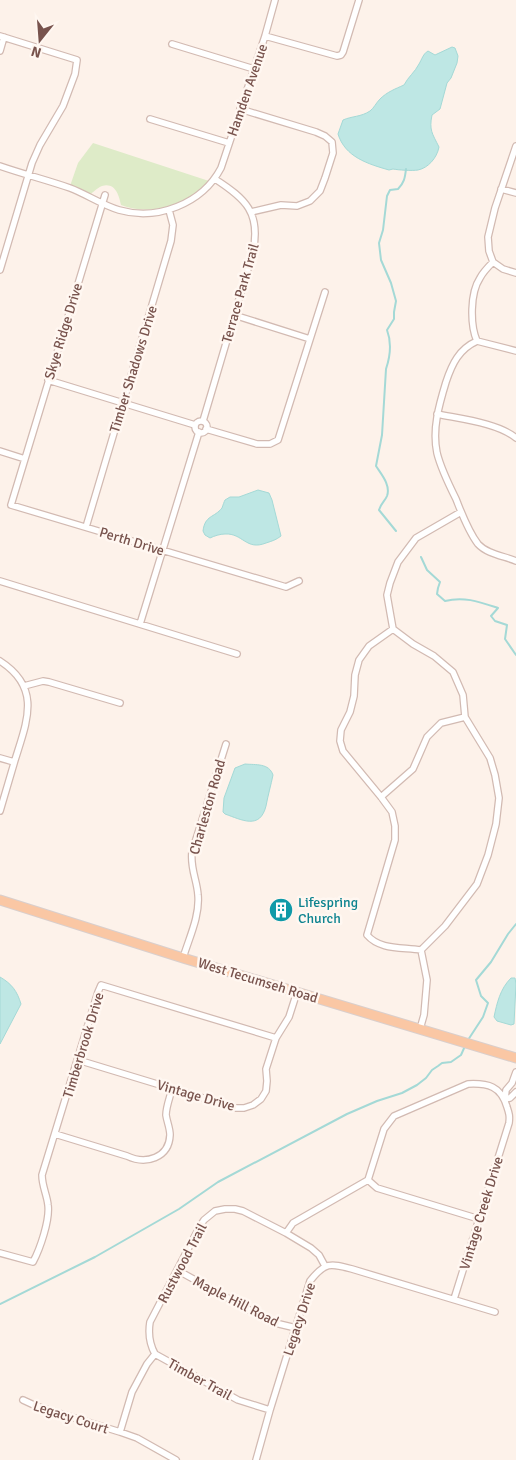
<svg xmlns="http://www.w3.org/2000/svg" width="516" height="1460" font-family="Signika,sans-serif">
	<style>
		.green { fill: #deebc8 }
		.water { fill: #bee7e4; stroke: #a4d9d6 }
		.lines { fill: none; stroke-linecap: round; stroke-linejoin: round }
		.stream { stroke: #a4d9d6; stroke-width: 2 }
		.minor-casing { stroke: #d2bab2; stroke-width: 8 }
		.primary-casing { stroke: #d9cfcd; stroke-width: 11 }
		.minor { stroke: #fff; stroke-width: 5.5 }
		.primary { stroke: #fac7a4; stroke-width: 9 }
		.labels { text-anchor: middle; stroke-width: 5; stroke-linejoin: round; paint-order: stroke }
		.street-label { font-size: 14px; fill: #78534d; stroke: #fff7f1 }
		.culture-label { font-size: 14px; fill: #0d838f; stroke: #fff7f1; text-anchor: start }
	</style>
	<rect width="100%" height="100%" fill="#fdf2ea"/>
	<path class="green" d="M93 143 209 181C203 186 197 192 190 197 170 209 143 214 121 205 119 195 115 182 102 186 99 187 94 191 91 194L70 186 78 163Z"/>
	<path class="water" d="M452 47 455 48 458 56 457 63 451 78 447 83 440 109 432 115C429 130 432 133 439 147 437 158 428 168 418 170 412 171 398 170 393 169L389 170C368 164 345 157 338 134L343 120C352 116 361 117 370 111 374 108 376 103 380 99 387 92 395 89 404 85 408 77 415 72 419 64 422 59 423 54 428 51L435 55Z
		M258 490 269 493 272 500 281 536C276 540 272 541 266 543 246 551 243 533 225 534 220 534 214 536 210 538L205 535 203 531C205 515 214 518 222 508 223 505 224 502 225 500L230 497H239Z
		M245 764C256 765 269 763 273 775 271 785 268 795 266 806 260 830 242 820 225 814L223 812 224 798 235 768Z
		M0 977C12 984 17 991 21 1004L0 1044Z
		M511 978H515L516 984 514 1024 511 1025 497 1021 494 1017C497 1003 500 989 511 978Z"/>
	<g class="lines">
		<path class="stream" d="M396 531 379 510C381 503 385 501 387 496 391 485 381 474 376 466L382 435 386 369C390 357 392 343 387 330L394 319V312L396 301 391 283 381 260 379 243 383 230 387 196 390 190 398 189C404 183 405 178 406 169
			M421 557 427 570 440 582 438 588 437 594 445 601C464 596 480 602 498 608L491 616 495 621 507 625 505 639 516 655
			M468 1040 483 1017 488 1003 481 996 476 980 491 962 508 934 516 924
			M0 1304 95 1257 179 1209 218 1182 347 1114 377 1101 402 1093 417 1085 426 1078 432 1070 438 1066 442 1063 451 1062 461 1055 465 1046"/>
		<g class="minor-casing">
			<path id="minor" d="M0 36 77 60 75 74 63 106 40 145 32 163 0 270
				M265 36 337 56 341 55 343 52 359 0
				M172 44 254 69
				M0 51 4 37
				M240 109 316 132 325 136 332 142 333 153 325 178 320 191 310 201 297 206 281 205 251 212
				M150 119 229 143
				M516 146 495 208 488 237 489 251 493 262 503 269 516 273
				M0 166C23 174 47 180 70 188 86 194 102 205 119 210 157 221 202 204 221 168L265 36 275 0
				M501 189 516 193
				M105 195 11 505 286 587 299 581
				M493 262C488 267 483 272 480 278 470 293 470 325 477 341 459 349 452 364 446 382 439 405 432 429 437 453 441 469 449 485 456 499 462 514 468 531 478 544 487 554 504 556 516 561
				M234 315 310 339
				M477 341 516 351
				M48 380 195 425
				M437 414C461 419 498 423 516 438
				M203 421 253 252C261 213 246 199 215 179
				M195 427a6 6 0 1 1 12 0a6 6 0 1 1-12 0Z
				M206 429 257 444H270L278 440 325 292
				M0 451 25 459
				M86 527 171 241 173 225 169 210
				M0 581 237 654
				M140 624 199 432
				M393 629 369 646 359 660 355 675 354 696 350 712 341 730 340 741 343 751 381 797 392 812 395 826V840L367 935C380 950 401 947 421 950
				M0 661C42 688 27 721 15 760 10 777 5 794 0 811
				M24 686 43 681 49 682 120 703
				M0 758 14 762
				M381 797 413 769 427 737 441 723 465 717
				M421 950 445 926 477 884 488 855 496 824 499 798 495 775 490 758 465 717 463 695 453 672 434 656 413 644 393 629 387 595 390 583 398 562 416 538 461 512
				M183 958C189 938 200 916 198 895 197 880 190 868 192 852L226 744
				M420 1029 424 1015 427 980 421 950
				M78 1060 236 1108H244L253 1105 261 1099 266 1091 267 1081 266 1069 276 1038 289 1017 297 992
				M516 1072 512 1083 506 1090 505 1099 510 1098 516 1092
				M55 1134 127 1156C146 1165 169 1158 170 1135 170 1128 167 1122 166 1115 166 1107 170 1097 172 1089
				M368 1180 377 1188 479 1219
				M286 1233 293 1223 368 1180 384 1129 394 1116 468 1084C488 1083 501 1086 507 1107 509 1113 510 1116 509 1123L454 1299
				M0 1253 33 1262C40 1249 50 1220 48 1205 47 1195 42 1186 42 1175L98 992 101 985 276 1038
				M177 1270 271 1322 296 1328
				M155 1354C149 1343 148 1334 150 1322L200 1226 204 1220 215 1211 225 1209H235L243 1211 286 1233 311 1248 319 1255 325 1266
				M155 1354 238 1400 270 1410
				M23 1400 36 1406 120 1432 137 1438 176 1460
				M120 1432 132 1392 147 1364 155 1354
				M256 1460 270 1410 310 1281C325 1262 330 1263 352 1269L495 1312"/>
		</g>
		<g class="primary-casing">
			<path id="primary" d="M0 900 183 958 516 1058"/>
		</g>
		<use href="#minor" class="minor"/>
		<use href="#primary" class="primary"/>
	</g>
	<defs>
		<g id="building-disc" transform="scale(1.25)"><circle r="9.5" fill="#0f9aa8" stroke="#fff7f1"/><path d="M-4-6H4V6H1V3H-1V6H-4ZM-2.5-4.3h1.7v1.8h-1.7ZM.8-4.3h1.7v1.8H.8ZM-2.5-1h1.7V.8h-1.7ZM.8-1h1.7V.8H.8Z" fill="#fff"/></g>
	</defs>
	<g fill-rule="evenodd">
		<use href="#building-disc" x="281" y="910"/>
	</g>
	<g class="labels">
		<g class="street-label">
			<text transform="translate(247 90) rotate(-71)" y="5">Hamden Avenue</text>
			<text transform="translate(240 293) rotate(-74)" y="5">Terrace Park Trail</text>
			<text transform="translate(63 331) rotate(-73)" y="5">Skye Ridge Drive</text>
			<text transform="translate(133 369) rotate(-73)" y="5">Timber Shadows Drive</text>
			<text transform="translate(132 541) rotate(17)" y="5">Perth Drive</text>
			<text transform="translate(207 807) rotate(-74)" y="5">Charleston Road</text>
			<text transform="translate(258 980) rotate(17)" y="5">West Tecumseh Road</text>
			<text transform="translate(83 1045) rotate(-73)" y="5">Timberbrook Drive</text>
			<text transform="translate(196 1095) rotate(16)" y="5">Vintage Drive</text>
			<text transform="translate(481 1213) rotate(-73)" y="5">Vintage Creek Drive</text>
			<text transform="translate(182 1263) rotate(-62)" y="5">Rustwood Trail</text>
			<text transform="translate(236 1301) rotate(27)" y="5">Maple Hill Road</text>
			<text transform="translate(299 1319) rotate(-72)" y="5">Legacy Drive</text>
			<text transform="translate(200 1379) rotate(29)" y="5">Timber Trail</text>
			<text transform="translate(71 1417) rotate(18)" y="5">Legacy Court</text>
		</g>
		<g class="culture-label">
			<text x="298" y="907">Lifespring<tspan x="298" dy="16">Church</tspan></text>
		</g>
	</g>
	<g transform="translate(40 40) rotate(197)" stroke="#fff7f1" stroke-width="4" paint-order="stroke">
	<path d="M0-4L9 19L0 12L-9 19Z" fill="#78534d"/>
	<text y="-8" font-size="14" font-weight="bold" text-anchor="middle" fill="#78534d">N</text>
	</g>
</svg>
